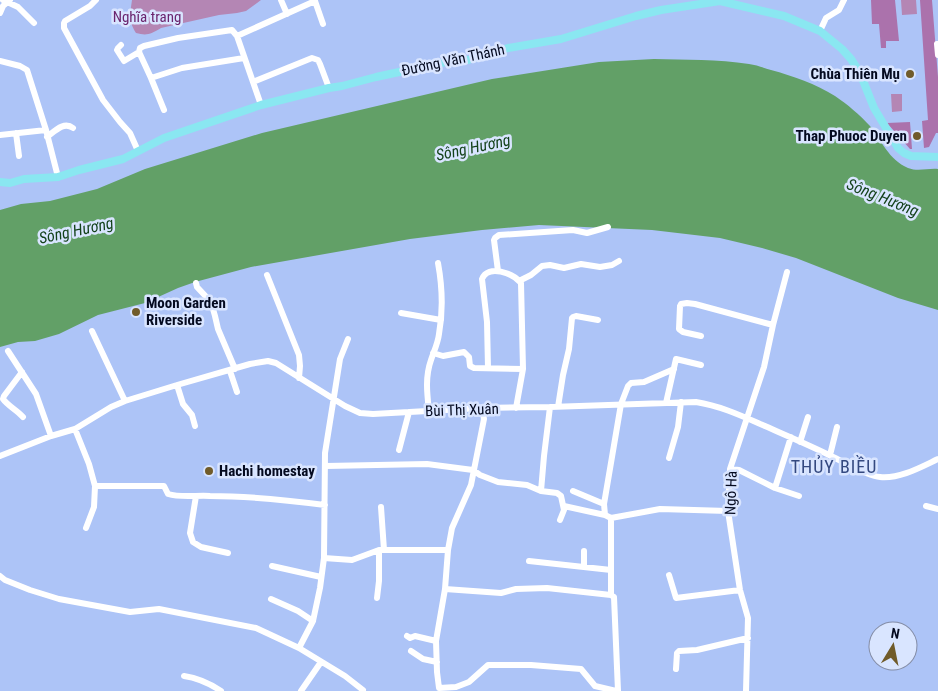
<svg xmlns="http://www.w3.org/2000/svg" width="938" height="691" font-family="'Roboto Condensed',sans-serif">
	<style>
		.green { fill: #b486b4 }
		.forest { fill: #ab72ac }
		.water { fill: #62a067 }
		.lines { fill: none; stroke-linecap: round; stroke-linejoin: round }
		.minor { stroke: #fff; stroke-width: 6 }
		.major { stroke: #8ae7f1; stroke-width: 8 }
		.poi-dot { fill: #705b2a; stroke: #d9e5ff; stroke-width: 2 }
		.labels { text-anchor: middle; stroke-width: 5; stroke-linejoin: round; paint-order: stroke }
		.park-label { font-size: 15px; fill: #6b256e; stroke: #d9e5ff }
		.street-label { font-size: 15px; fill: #040a20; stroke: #d9e5ff }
		.poi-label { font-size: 15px; font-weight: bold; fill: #040a20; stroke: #d9e5ff; text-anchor: end }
		.water-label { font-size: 16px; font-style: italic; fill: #14421b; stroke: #d9e5ff }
		.quarter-label { font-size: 18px; letter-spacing: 1px; fill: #344980; stroke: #d9e5ff }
	</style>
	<rect width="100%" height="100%" fill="#adc4f7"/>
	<path class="green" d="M132 0H261L246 11 237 13 219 15 161 28C151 34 147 36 136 33 128 20 130 15 132 0Z
		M901 0H916L917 14 902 15Z
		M891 94H902V111L892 112Z"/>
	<path class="forest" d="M871 0H895L899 41H886V48H881L879 24H872Z
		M920 0H932L938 77V133H936L929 147 924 148 922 121 928 120Z
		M910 122 912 149H910L887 123Z"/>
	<path class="water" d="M654 59C685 60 718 59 749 64 757 65 764 68 771 70 793 76 816 84 835 96 847 104 860 115 870 126 881 140 889 160 908 168 918 172 928 168 938 169V310L898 298 796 258 762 248 720 238 652 230 539 225 482 230 410 239 251 267 195 282 178 288 145 303 98 315 59 334 35 341 18 342 0 347V210L21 204 50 201 97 189 145 169 262 133 492 79 599 62Z"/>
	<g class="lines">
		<path class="minor" d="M3 0 18 7 34 23
			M96 0 90 6 65 21 64 23V28L103 100 120 122 130 133 138 151
			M281 0 287 14
			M315 1 323 24
			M0 13 3 6 10 0
			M820 31 826 18 839 10 844 0
			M937 44 938 55
			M121 45 118 48 117 50 124 61 139 52 151 78 182 68 244 58
			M139 52 140 48 144 46 178 38 232 30 237 36
			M0 61 20 66 27 70 46 130 58 177
			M151 78 164 110
			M253 82 312 58 318 60 320 64 329 88
			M261 105 237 36 315 1V0
			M16 133 19 156
			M0 135 46 130
			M47 137C55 131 64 121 73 128
			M498 271 494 240 495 238 499 235 573 230 587 233 608 227
			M267 275 299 355 300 366 299 378
			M519 281 531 275 542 266 550 265 564 268 581 264 600 267 612 265 619 261
			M196 283 197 287 211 302 215 316 218 329 235 369
			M401 313 441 320
			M92 331 125 401
			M701 336 683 332 679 329 680 306 681 304 687 303 695 304 773 325
			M8 351 36 394 51 436
			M433 353 443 356 464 352 469 357 470 366 474 368 523 369
			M488 368 487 322 482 279C488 264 513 273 521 283L523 369 516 408
			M230 371 237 392
			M22 372 4 396 3 399C8 406 17 410 23 417
			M177 385 183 404 192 415 195 426
			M666 403 676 359 701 365
			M558 407 563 375 569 349 572 318 573 317 576 316 598 320
			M429 411C427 393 425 377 431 360 434 351 438 343 439 334 443 312 442 285 438 263
			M75 429 89 464 95 486H164L168 494C181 498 197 495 210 496 249 496 287 500 325 505
			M800 442 808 417
			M399 450 409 412
			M830 455 837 427
			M0 456 51 436 75 429 111 407 125 401 177 385 250 364 268 361 276 363 345 406 360 413 373 414 482 408 550 407 696 402C721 406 742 416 765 426 787 436 809 445 831 456 844 462 867 476 880 477 900 479 921 467 938 459
			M669 458 678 427 681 402
			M326 466 427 464 473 470 480 475 498 482 527 485 541 491 557 493 561 496 564 510 560 520
			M730 469 739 470 775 488 799 496
			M775 488 791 437
			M541 491 544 456 550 407
			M573 491 604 504
			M196 496 190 533 193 542 201 547 228 553
			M564 506 605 515
			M926 506 938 509
			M381 507 384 550
			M611 518 660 509 728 511
			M86 528 94 507 95 486
			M448 550 445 589 436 641 437 672 439 688 456 687 469 682 488 665H531L581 669 595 686 616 691
			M584 551V567
			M324 558 352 560 379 550H448L452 528 471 485 484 419 482 408
			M529 561 611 570
			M272 566 321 577
			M669 575 676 598 740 590
			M0 576 5 580 30 590 59 599 130 612 159 609 256 628 299 648 345 676 363 690 362 691
			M445 589 501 593 516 589 547 588 611 595
			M377 598 379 581V550
			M271 599 298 611 313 621
			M407 636 410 638 415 636 436 641
			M299 648 313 621 320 588 324 558 325 453 340 359 348 339
			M411 651 423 659 437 662
			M676 669 677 653 679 651 697 650 748 638
			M184 676C198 678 209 683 221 691
			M301 691 321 662
			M618 691 614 597 611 595V518L605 515 604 504 621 404 628 386 631 383 644 382 674 369
			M746 691 748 618 740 590 728 511 730 469 764 367 773 325 787 272"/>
		<path class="major" d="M0 182 10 183 24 179 58 177 79 170 123 159 164 138 261 105 329 88 342 86 376 77 455 60H468L508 48 561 39 636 16 661 10 720 1 784 16 820 31 842 49 851 59 860 73 874 108 898 148 904 153 911 156 938 157"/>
	</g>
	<g class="poi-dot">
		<circle cx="910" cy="74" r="5"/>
		<circle cx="917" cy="136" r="5"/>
		<circle cx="136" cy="312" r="5"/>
		<circle cx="209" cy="471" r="5"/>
	</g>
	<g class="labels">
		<g class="park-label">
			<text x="147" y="22">Nghĩa trang</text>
		</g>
		<g class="street-label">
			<text transform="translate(453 60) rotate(-12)" y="5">Đường Văn Thánh</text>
			<text transform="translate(462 410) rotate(-2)" y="5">Bùi Thị Xuân</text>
			<text transform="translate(731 493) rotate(-88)" y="5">Ngô Hà</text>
		</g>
		<g class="poi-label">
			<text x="900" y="79">Chùa Thiên Mụ</text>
			<text x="907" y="141">Thap Phuoc Duyen</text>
			<text x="146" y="308" text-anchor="start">Moon Garden<tspan x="146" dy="17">Riverside</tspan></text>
			<text x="219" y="476" text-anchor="start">Hachi homestay</text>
		</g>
		<g class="water-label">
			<text transform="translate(473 147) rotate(-12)" y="6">Sông Hương</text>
			<text transform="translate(883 197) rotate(22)" y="6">Sông Hương</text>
			<text transform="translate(76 230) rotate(-12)" y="6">Sông Hương</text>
		</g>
		<g class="quarter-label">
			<text x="834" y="473">THỦY BIỀU</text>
		</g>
	</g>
	<g transform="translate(893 646) rotate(10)"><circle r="24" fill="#d9e5ff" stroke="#848da6"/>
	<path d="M0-4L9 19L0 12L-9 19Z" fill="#705b2a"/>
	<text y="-8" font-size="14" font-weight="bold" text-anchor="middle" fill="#040a20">N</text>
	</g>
</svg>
